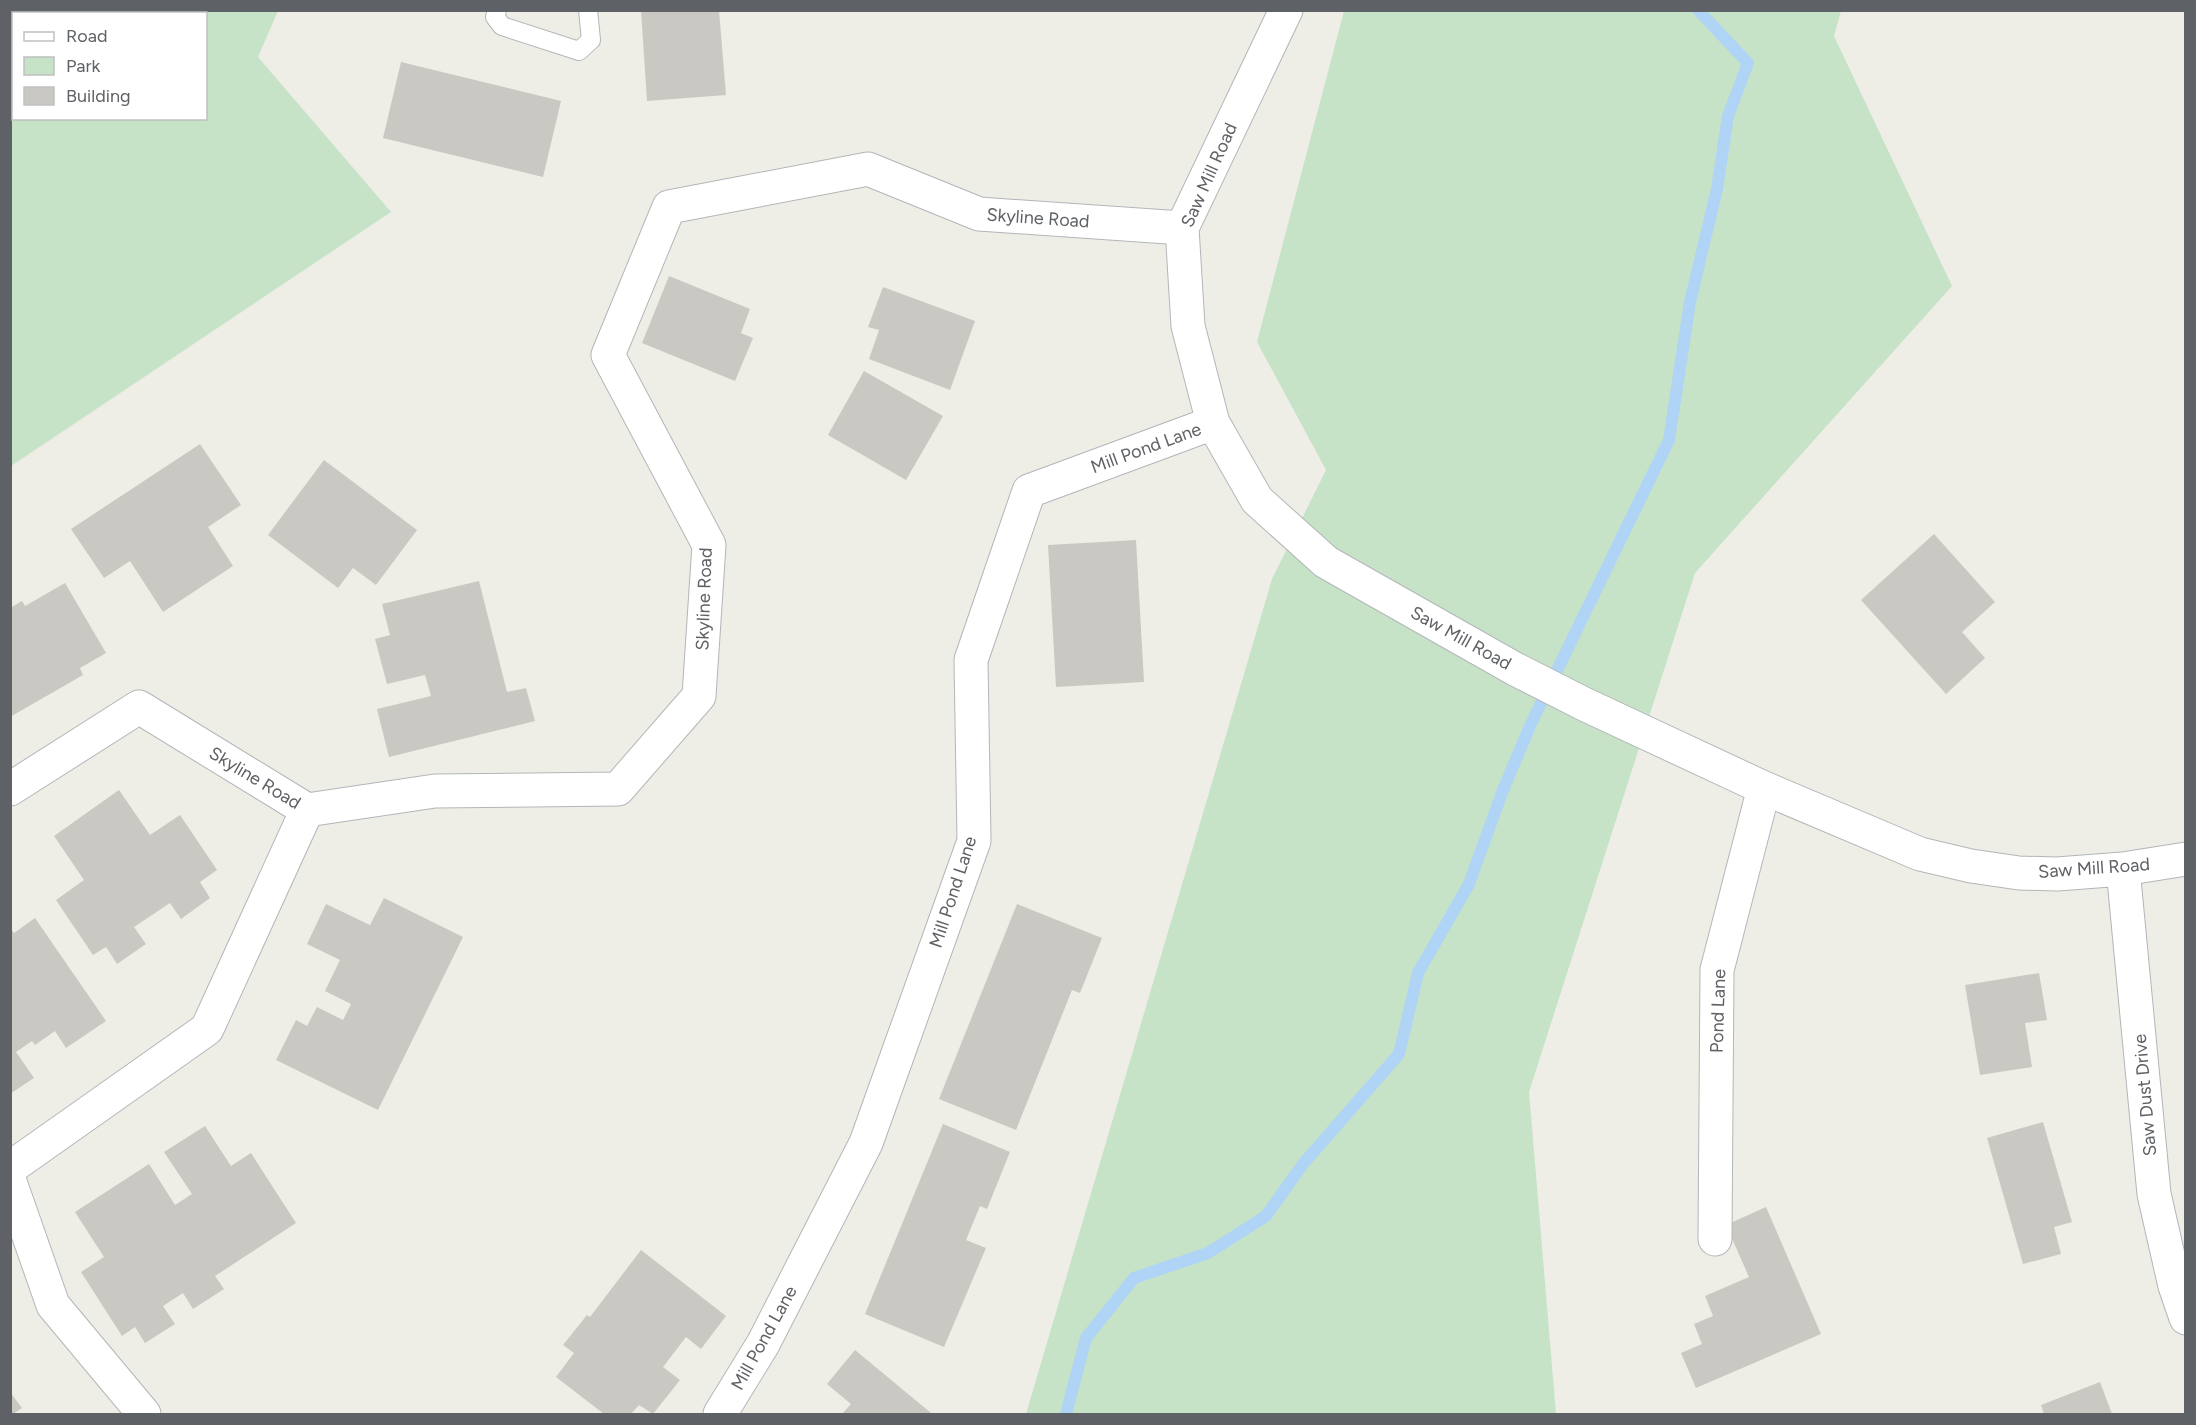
<svg xmlns="http://www.w3.org/2000/svg" width="2196" height="1425" font-family="Figtree,sans-serif">
	<style>
		.green { fill: #c6e3c7; fill-rule: evenodd }
		.lines { fill: none; stroke-linecap: round; stroke-linejoin: round }
		.stream { stroke: #afd4f5; stroke-width: 12 }
		.building { fill: #cac8c3 }
		.lane-casing { stroke: #b3b6b9; stroke-width: 20 }
		.street-casing { stroke: #b3b6b9; stroke-width: 35 }
		.lane { stroke: #fff; stroke-width: 18 }
		.street { stroke: #fff; stroke-width: 33 }
		.labels { text-anchor: middle; stroke-width: 4.5; stroke-linejoin: round; paint-order: stroke }
		.street-label { font-size: 18px; fill: #5e6165; stroke: #fff }
	</style>
	<rect width="100%" height="100%" fill="#eeede6"/>
	<path class="green" d="M11 10 278 11 258 57 391 212 11 466ZM14 14H206V118H14Z
		M1344 11H1841L1834 36 1952 286 1695 573 1529 1092 1556 1414H1026L1272 579 1326 470 1257 342Z"/>
	<g class="lines">
		<path class="stream" d="M1066 1414 1086 1338 1134 1278 1208 1253 1266 1216 1303 1164 1399 1054 1418 973 1469 884 1503 790 1530 726 1669 440 1690 302 1717 189 1728 116 1748 63 1698 10"/>
	</g>
	<path class="building" d="M641 10H719L726 95 647 101Z
		M401 62 561 101 543 177 383 138Z
		M669 276 750 309 741 333 753 338 735 381 642 343Z
		M883 287 975 321 950 390 869 359 879 330 868 327Z
		M864 371 943 416 906 480 828 435Z
		M200 444 241 505 208 527 233 566 163 612 130 561 104 578 71 529Z
		M324 460 417 530 376 585 353 568 338 588 268 535Z
		M1934 534 1995 602 1962 632 1985 658 1946 694 1861 600Z
		M1136 540 1144 682 1056 687 1048 545Z
		M479 581 507 692 526 688 535 721 389 757 377 709 431 696 425 675 387 684 375 639 390 635 382 604Z
		M65 583 106 653 80 668 83 675 10 717V608L22 601 25 606Z
		M119 790 150 835 180 815 217 870 200 882 210 898 181 919 170 903 134 927 146 944 117 964 106 947 93 955 56 900 84 880 54 836Z
		M384 898 463 937 378 1110 276 1060 296 1020 307 1026 317 1007 343 1020 351 1004 325 991 340 960 307 944 326 904 370 925Z
		M1017 904 1102 938 1080 993 1072 990 1016 1130 939 1099Z
		M35 918 106 1021 66 1048 55 1031 35 1045 32 1041 16 1052 34 1078 10 1094V928L14 933Z
		M2039 973 2047 1020 2025 1023 2032 1067 1980 1075 1965 985Z
		M2043 1122 2072 1222 2054 1227 2061 1254 2023 1264 1987 1138Z
		M943 1124 1010 1152 987 1209 980 1206 966 1240 986 1248 944 1347 865 1314Z
		M205 1126 231 1166 251 1153 296 1223 215 1276 224 1289 193 1309 183 1293 163 1306 175 1324 145 1343 135 1327 122 1336 81 1272 104 1257 75 1212 149 1164 175 1205 192 1194 164 1152Z
		M1766 1207 1821 1334 1696 1388 1681 1353 1702 1344 1694 1324 1713 1316 1705 1296 1749 1277 1726 1225Z
		M641 1250 726 1316 701 1349 686 1337 663 1367 680 1380 653 1414 639 1405 631 1414H604L556 1377 574 1353 563 1345 587 1315 590 1317Z
		M855 1350 931 1413 929 1414H842L851 1404 827 1384Z
		M2100 1382 2112 1414H2044L2041 1405Z
		M10 1392 22 1408 13 1414H10Z"/>
	<g class="lines">
		<g class="lane-casing">
			<path id="lane" d="M497 10 495 17 502 26 579 51 591 40 588 10"/>
		</g>
		<g class="street-casing">
			<path id="street" d="M1286 10 1182 228 1188 326 1213 423 1257 500 1326 562 1515 669 1584 704 1764 788 1920 854 1971 866 2019 873 2057 874 2123 869 2186 859
				M10 789 139 707 307 810 435 791 618 789 699 696 709 545 608 355 669 207 868 169 979 214 1182 228
				M2123 869 2154 1194 2175 1286 2186 1318
				M10 1168 207 1029 307 810
				M10 1182 53 1305 144 1414
				M1715 1239 1717 970 1764 788
				M720 1414 763 1344 866 1143 974 841 971 660 1029 491 1213 423"/>
		</g>
		<use href="#lane" class="lane"/>
		<use href="#street" class="street"/>
	</g>
	<g class="labels">
		<g class="street-label">
			<text transform="translate(1209 175) rotate(-66)" y="6">Saw Mill Road</text>
			<text transform="translate(1038 218) rotate(4)" y="6">Skyline Road</text>
			<text transform="translate(1146 448) rotate(-20)" y="6">Mill Pond Lane</text>
			<text transform="translate(704 599) rotate(-88)" y="6">Skyline Road</text>
			<text transform="translate(1461 638) rotate(29)" y="6">Saw Mill Road</text>
			<text transform="translate(255 778) rotate(31)" y="6">Skyline Road</text>
			<text transform="translate(2094 868) rotate(-4)" y="6">Saw Mill Road</text>
			<text transform="translate(953 892) rotate(-72)" y="6">Mill Pond Lane</text>
			<text transform="translate(1718 1011) rotate(-88)" y="6">Pond Lane</text>
			<text transform="translate(2145 1095) rotate(-95)" y="6">Saw Dust Drive</text>
			<text transform="translate(764 1338) rotate(-61)" y="6">Mill Pond Lane</text>
		</g>
	</g>
	<rect width="2196" height="1425" fill="none" stroke="#5e6165" stroke-width="24"/>
	<rect x="12" y="12" width="195" height="108" fill="#ffffff" stroke="#bfc0c1" stroke-width="1.5"/>
	<rect x="24" y="32" width="30" height="9" fill="#ffffff" stroke="#bfc0c1" stroke-width="1.5"/>
	<text x="66" y="42" font-size="18" fill="#5e6165">Road</text>
	<rect x="24" y="57" width="30" height="18" fill="#c6e3c7" stroke="#bfc0c1" stroke-width="1.5"/>
	<text x="66" y="72" font-size="18" fill="#5e6165">Park</text>
	<rect x="24" y="87" width="30" height="18" fill="#cac8c3" stroke="#bfc0c1" stroke-width="1.5"/>
	<text x="66" y="102" font-size="18" fill="#5e6165">Building</text>
</svg>
